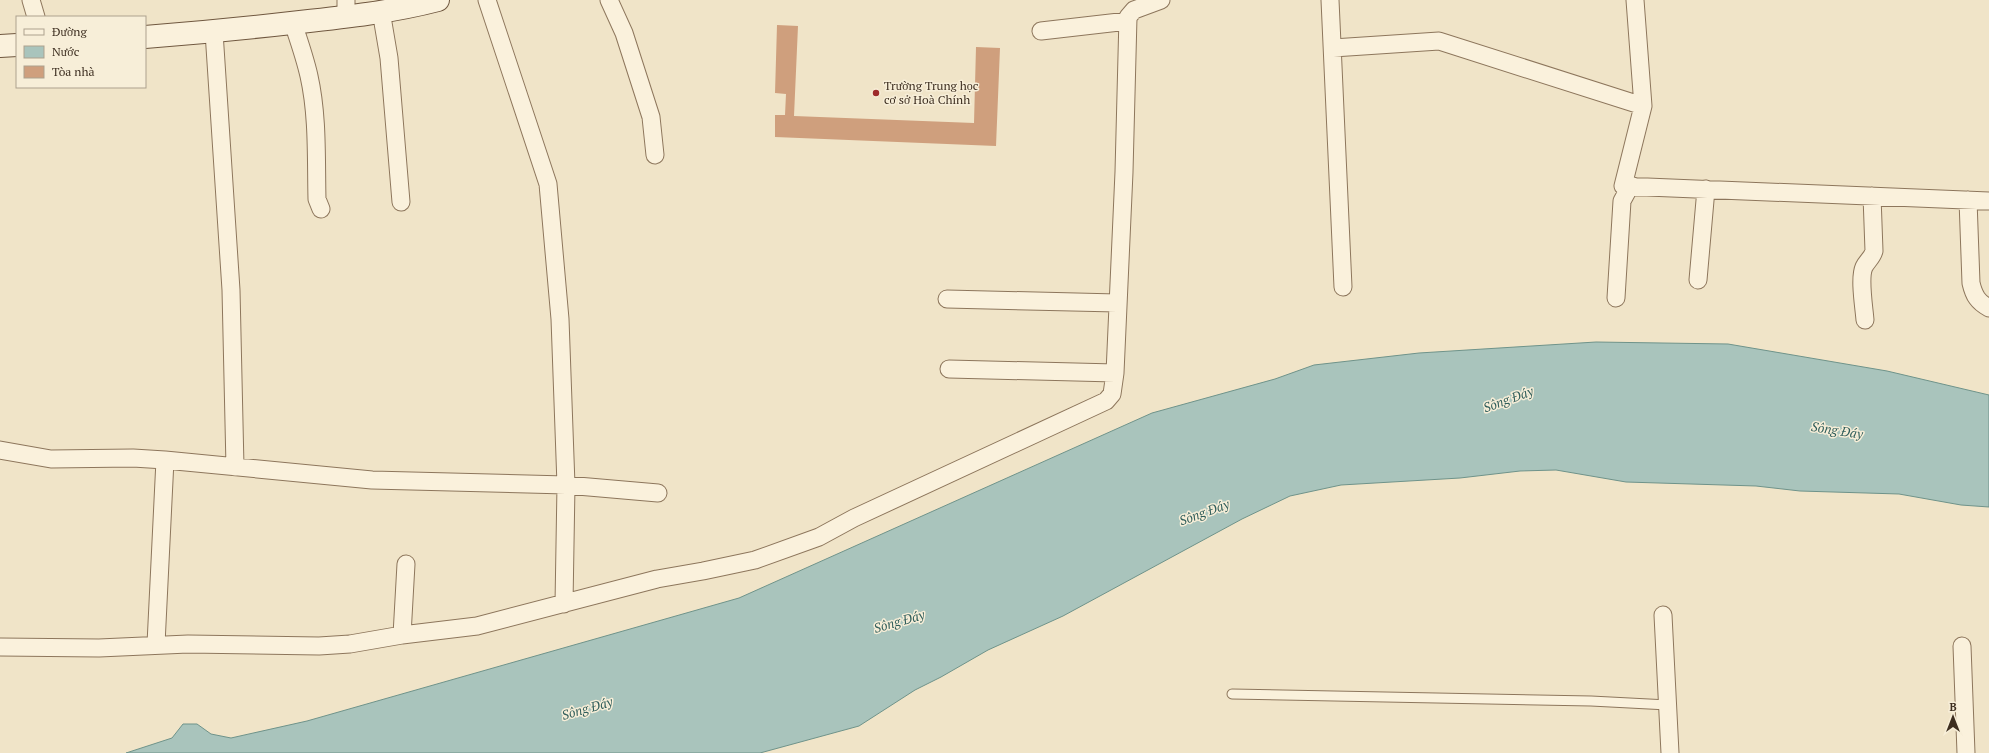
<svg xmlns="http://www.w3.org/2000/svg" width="1989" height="753" font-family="'PT Serif',serif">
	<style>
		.water { fill: #a9c4bc; stroke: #6f938a }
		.building { fill: #cf9f7d }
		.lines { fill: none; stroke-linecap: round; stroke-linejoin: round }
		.lane-casing { stroke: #8d765c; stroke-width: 11 }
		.street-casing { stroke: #8d765c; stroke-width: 19 }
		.secondary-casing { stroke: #6f573f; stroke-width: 24 }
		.lane { stroke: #faf1dc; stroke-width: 9 }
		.street { stroke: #faf1dc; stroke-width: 17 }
		.secondary { stroke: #faf1dc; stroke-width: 22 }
		.poi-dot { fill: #9e2a2b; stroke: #f7eed8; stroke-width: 1.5 }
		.labels { text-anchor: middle; stroke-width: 3; stroke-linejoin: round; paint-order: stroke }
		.poi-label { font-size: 12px; fill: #3d2e20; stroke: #f7eed8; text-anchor: start }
		.water-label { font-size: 13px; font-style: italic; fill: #2f5d5a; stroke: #f7eed8 }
	</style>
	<rect width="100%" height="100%" fill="#f0e4c8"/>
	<path class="water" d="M1596 342 1728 344 1887 371 1989 395V507L1961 505 1899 494 1800 491 1756 486 1626 482 1556 470 1520 471 1460 478 1341 485 1290 496 1242 519 1063 616 988 650 941 677 915 690 859 726 760 753H126L172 738 183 724H197L211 734 231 738 307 721 739 598 1152 413 1275 379 1314 365 1419 353Z"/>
	<path class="building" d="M777 25 798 26 794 116 974 123 976 47 1000 48 996 146 775 137V115H785L786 94 775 93Z"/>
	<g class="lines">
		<g class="lane-casing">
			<path id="lane" d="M1232 694 1591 701 1668 705"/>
		</g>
		<g class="street-casing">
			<path id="street" d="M31 0 36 17
				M346 0V17
				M487 0 548 184 560 319 566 485 564 604
				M609 0 624 33 651 117 655 155
				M1330 0 1343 287
				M1635 0 1643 106 1623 186 1989 201
				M381 11 389 58 401 202
				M293 23C299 41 305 58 309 76 318 116 316 159 317 199L321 209
				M1041 31 1128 21
				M214 32 231 290 235 467
				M1333 48 1439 41 1643 106
				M1968 200 1971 283C1974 296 1978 302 1989 308
				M1698 280 1706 189
				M1616 298 1622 201 1628 190 1633 186
				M947 299 1117 303
				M1865 320C1864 307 1859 278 1864 267 1867 261 1872 258 1874 251L1872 196
				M949 369 1115 373
				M0 450 51 459 133 458 165 460 372 480 566 485 658 493
				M1663 615 1670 753
				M402 635 406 564
				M156 644 165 460
				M1962 646 1966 753
				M0 647 99 648 188 644 319 646 350 644 402 635 477 626 657 579 703 571 755 560 819 537 854 518 1106 401 1112 394 1115 373 1124 172 1128 17 1134 10 1161 0"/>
		</g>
		<g class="secondary-casing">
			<path id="secondary" d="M145 37C197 33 248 28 300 22 346 17 392 12 438 0
				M0 46 17 45"/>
		</g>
		<use href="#lane" class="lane"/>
		<use href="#street" class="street"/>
		<use href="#secondary" class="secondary"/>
	</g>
	<circle class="poi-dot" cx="876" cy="93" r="4"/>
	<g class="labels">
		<g class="poi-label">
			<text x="884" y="90">Trường Trung học<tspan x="884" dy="14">cơ sở Hoà Chính</tspan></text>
		</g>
		<g class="water-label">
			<text transform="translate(1508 399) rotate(-20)" y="5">Sông Đáy</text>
			<text transform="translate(1837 430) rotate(9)" y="5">Sông Đáy</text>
			<text transform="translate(1204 512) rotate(-20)" y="5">Sông Đáy</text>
			<text transform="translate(899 621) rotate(-16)" y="5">Sông Đáy</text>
			<text transform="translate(587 708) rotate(-16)" y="5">Sông Đáy</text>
		</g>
	</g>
	<rect x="16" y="16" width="130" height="72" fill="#f7eed8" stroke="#ada18e"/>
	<rect x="24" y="29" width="20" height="6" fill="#faf1dc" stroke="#ada18e"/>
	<text x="52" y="36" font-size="12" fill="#3d2e20">Đường</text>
	<rect x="24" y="46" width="20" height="12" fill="#a9c4bc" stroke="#ada18e"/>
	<text x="52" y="56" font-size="12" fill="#3d2e20">Nước</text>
	<rect x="24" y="66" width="20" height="12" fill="#cf9f7d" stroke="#ada18e"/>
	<text x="52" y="76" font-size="12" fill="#3d2e20">Tòa nhà</text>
	<g transform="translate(1953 717)" stroke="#f7eed8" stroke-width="3" paint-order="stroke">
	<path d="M0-3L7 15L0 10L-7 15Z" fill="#3d2e20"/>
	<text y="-6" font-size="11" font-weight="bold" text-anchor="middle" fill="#3d2e20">B</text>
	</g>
</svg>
